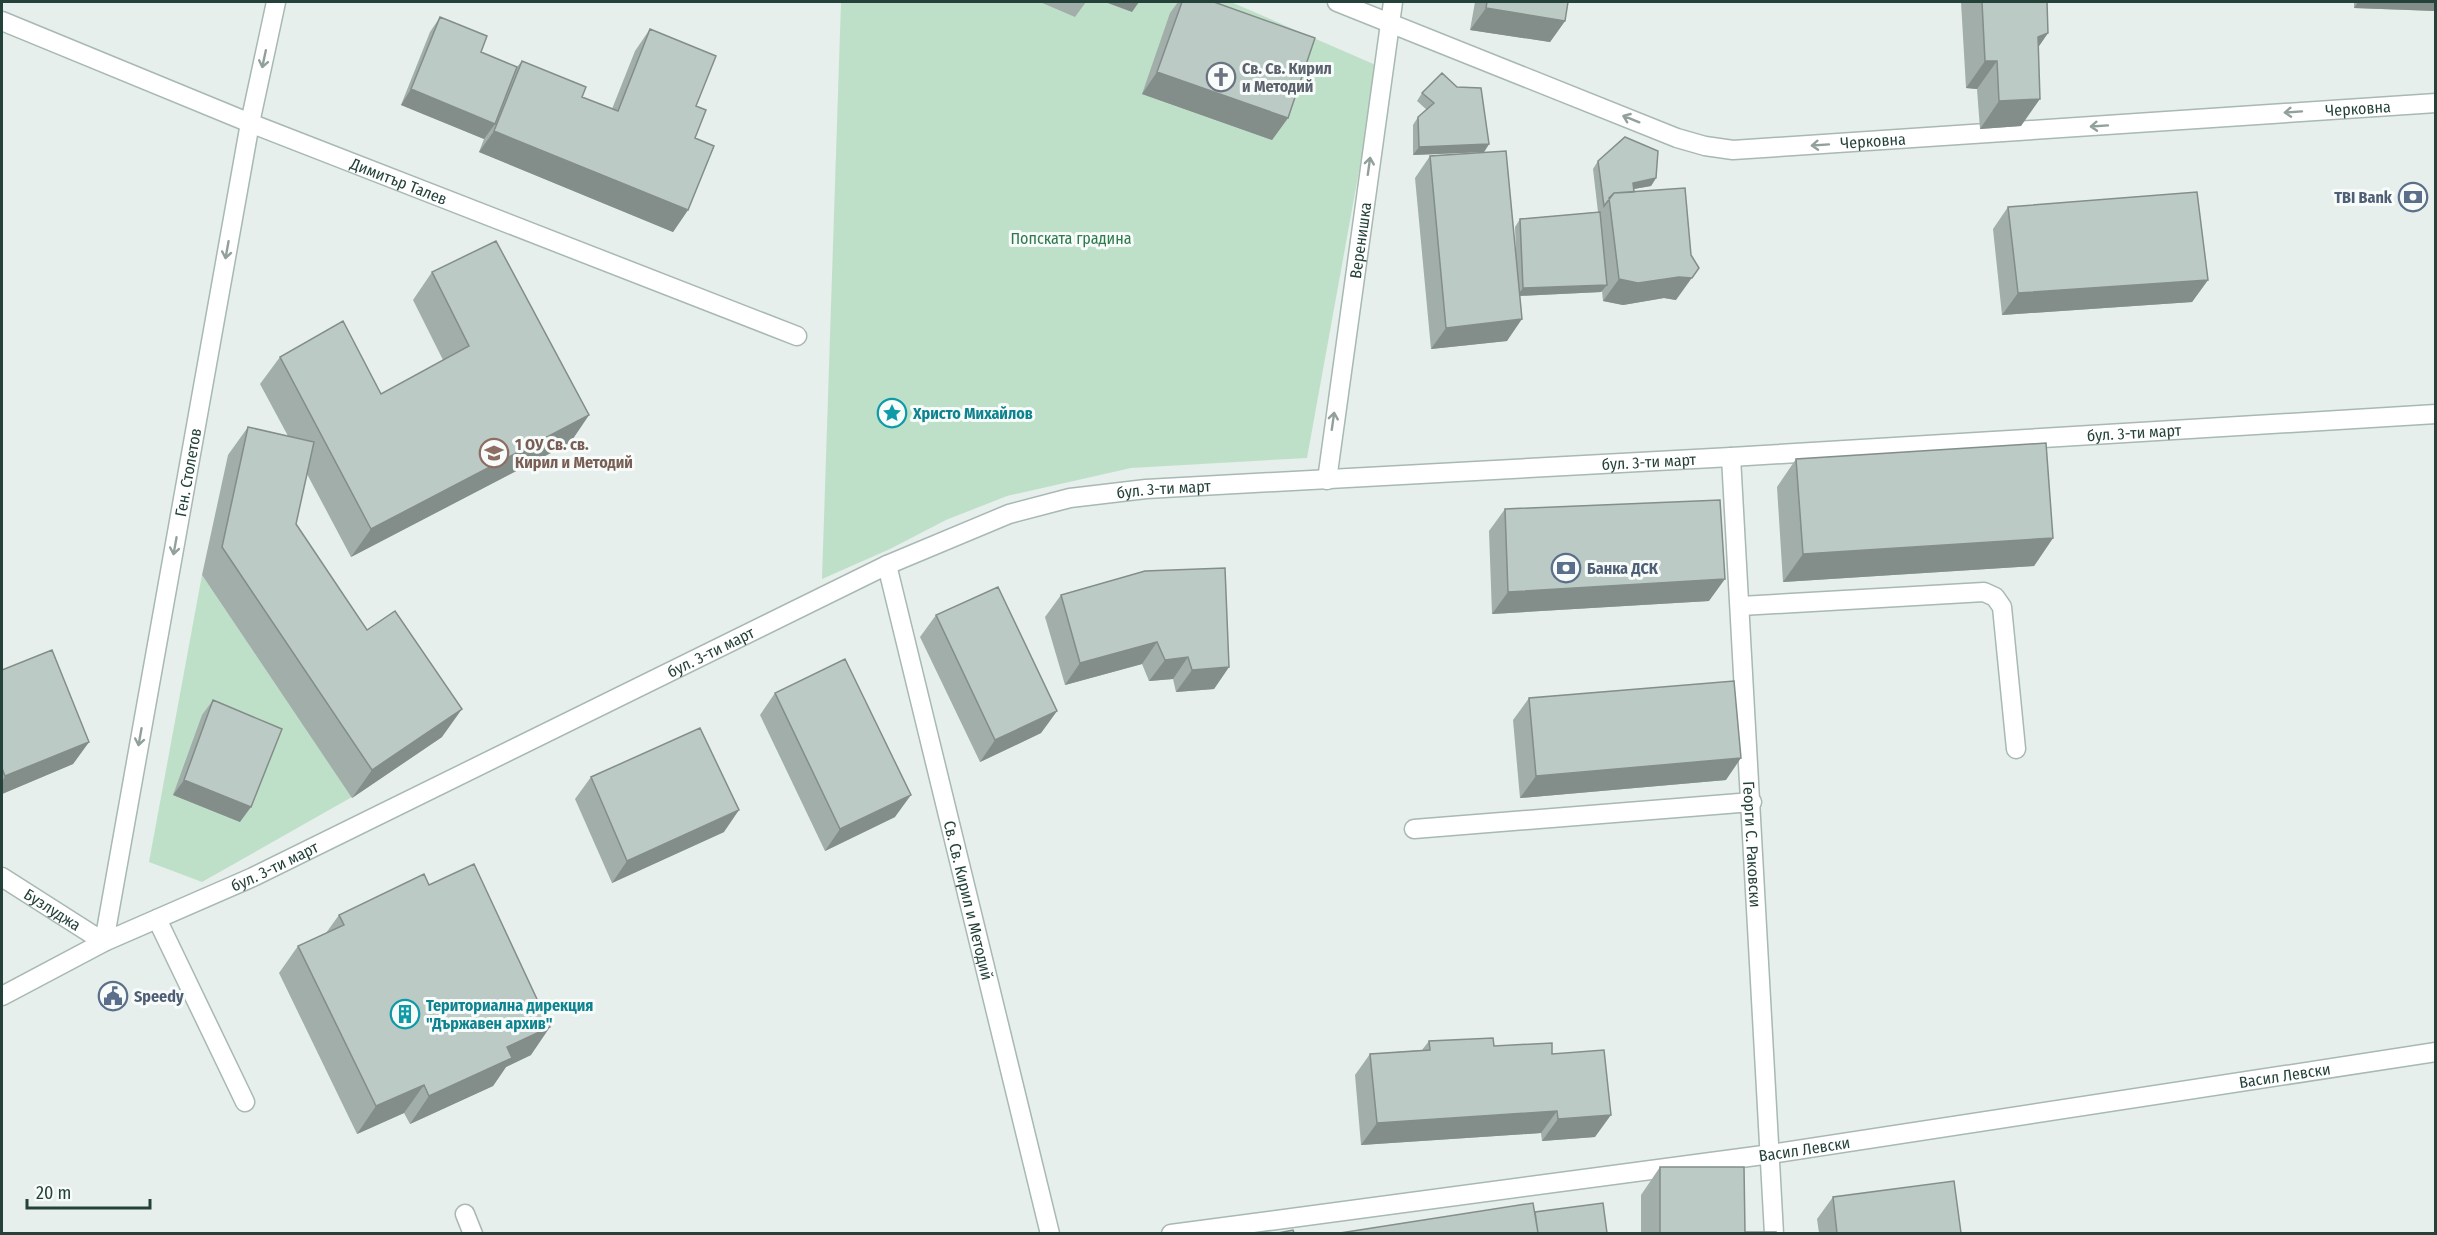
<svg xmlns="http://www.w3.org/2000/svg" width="2437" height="1235" font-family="'Fira Sans Condensed',sans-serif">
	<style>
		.green { fill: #bfe0c8 }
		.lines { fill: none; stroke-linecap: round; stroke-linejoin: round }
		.lane-casing { stroke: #a8b8b2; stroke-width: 21 }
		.street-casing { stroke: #a8b8b2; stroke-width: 21 }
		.lane { stroke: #fff; stroke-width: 18 }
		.street { stroke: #fff; stroke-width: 18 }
		.wall { fill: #a1aea9 }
		.shaded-wall { fill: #838d89 }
		.building { fill: #bbcac4; stroke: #838d89; stroke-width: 1.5 }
		.oneway { stroke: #92a09c }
		.labels { text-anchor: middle; stroke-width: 6; stroke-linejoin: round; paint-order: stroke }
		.worship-label { font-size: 16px; font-weight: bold; fill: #5b616d; stroke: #f7fbf9; text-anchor: start }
		.street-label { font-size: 16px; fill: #24423a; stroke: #f7fbf9 }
		.service-label { font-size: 16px; font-weight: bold; fill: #4e5e75; stroke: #f7fbf9; text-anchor: start }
		.park-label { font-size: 16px; fill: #2d7a4b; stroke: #f7fbf9 }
		.culture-label { font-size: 16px; font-weight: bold; fill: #0d838f; stroke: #f7fbf9; text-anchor: start }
		.education-label { font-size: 16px; font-weight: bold; fill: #785e54; stroke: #f7fbf9; text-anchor: start }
	</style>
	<rect width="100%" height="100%" fill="#e6efeb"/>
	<path class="green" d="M841 2H1231L1378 66 1307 458 1131 468 1007 496 946 520 890 549 822 579Z
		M202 575 352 797 202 882 149 862Z"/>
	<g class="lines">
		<g class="lane-casing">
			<path id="lane" d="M1741 606 1984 592 1995 597 2002 607 2016 749
				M157 919 245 1102"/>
		</g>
		<g class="street-casing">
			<g id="street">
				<path id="s1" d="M1337 2 1677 138 1705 146 1733 150 2436 103"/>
				<path id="s2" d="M2 21 250 123 797 336"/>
				<path id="s3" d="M1731 457 1774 1234"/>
				<path id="s4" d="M1327 480 1393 2"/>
				<path id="s5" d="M887 565 1050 1234"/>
				<path d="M1414 829 1752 802"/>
				<path id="s6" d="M2 877 104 942 250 123 276 2"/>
				<path id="s7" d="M2 996 104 942 253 877 887 565 1009 514 1070 498 1146 489 1731 457 2436 414"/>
				<path d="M465 1214 473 1234"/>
				<path id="s8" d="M1171 1234 1771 1154 2436 1052"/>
			</g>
		</g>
		<use href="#lane" class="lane"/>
		<use href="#street" class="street"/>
	</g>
	<path class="wall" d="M1040 2H1086L1075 17Z
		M1178 2H1214L1288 118 1272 140 1142 94 1170 13Z
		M1475 2H1568L1565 21 1550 42 1470 30Z
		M1961 2H2047L2048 33 2038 47 2021 126 1980 129 1977 89 1966 88Z
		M2354 2H2436V11L2354 8Z
		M440 17 481 52 517 67 522 61 582 97 612 109 635 51 650 29 696 106 695 138 688 210 673 232 479 152 484 139 401 105 430 32Z
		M1422 93 1489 144 1484 152 1413 155V125L1418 117 1427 110 1417 101Z
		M1430 156 1516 253 1515 227 1520 219 1598 212 1593 169 1598 161 1656 178 1651 186 1634 189V192L1676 300 1664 298 1623 305 1603 301 1602 291 1601 292 1520 296 1507 341 1431 349 1415 178Z
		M2008 207 2208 280 2192 302 2002 315 1993 229Z
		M432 272 589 415 570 443 351 557 307 474 296 524 367 630 442 737 352 798 202 575 228 455 248 427 288 436 260 384 280 357 381 394 443 360 413 300Z
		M1796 459 2053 538 2034 566 1783 582 1777 487Z
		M1505 509 1709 601 1492 614 1489 531Z
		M1061 595 1229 667 1214 689 1176 692 1173 679 1149 681 1142 664 1065 685 1045 617Z
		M936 615 1057 711 1041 733 980 762 920 637Z
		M2 670 89 742 73 764 2 794Z
		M775 693 895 817 825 851 760 715Z
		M1529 698 1726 780 1520 798 1513 720Z
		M213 700 240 822 173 795 202 715Z
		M591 777 724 832 612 883 575 799Z
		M429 885 531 1055 506 1067 493 1086 410 1124 404 1113 357 1134 279 973 298 946 326 933 339 915Z
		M1429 1041 1494 1046 1552 1054 1595 1137 1542 1141 1541 1133 1361 1145 1355 1075 1370 1054 1422 1050Z
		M1660 1167 1745 1232 1776 1233H1641V1195Z
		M1833 1197 1961 1233H1819L1817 1219Z"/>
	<path class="shaded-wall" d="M1105 2H1139L1132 12Z
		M2358 2H2436V11L2354 8Z
		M1486 8 1565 21 1550 42 1470 30Z
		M2048 33 2029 61 2038 37Z
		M1985 61H1997L1977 89 1966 88Z
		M1157 72 1288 118 1272 140 1142 94Z
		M411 89 495 124 484 139 401 105Z
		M2040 99 2021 126 1980 129 1999 101Z
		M494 131 688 210 673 232 479 152Z
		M1489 144 1484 152 1413 155 1419 147Z
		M1656 178 1651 186 1628 190 1633 183Z
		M1699 268 1676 300 1664 298 1623 305 1603 301 1619 279Z
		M2208 280 2192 302 2002 315 2018 293Z
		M1607 285 1601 292 1517 296 1523 288Z
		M1522 319 1507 341 1431 349 1446 328Z
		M589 415 570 443 351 557 371 529Z
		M2053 538 2034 566 1783 582 1803 554Z
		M1725 579 1709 601 1492 614 1508 592Z
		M1157 642 1142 664 1065 685 1080 663Z
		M1188 657 1173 679 1149 681 1165 660Z
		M1229 667 1214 689 1176 692 1192 670Z
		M462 709 442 737 352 798 372 770Z
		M1057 711 1041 733 980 762 995 740Z
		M89 742 73 764 2 794V782L5 776Z
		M1741 758 1726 780 1520 798 1536 776Z
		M184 780 251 807 240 822 173 795Z
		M911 795 895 817 825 851 840 829Z
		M739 810 724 832 612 883 627 861Z
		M550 1027 531 1055 506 1067 493 1086 410 1124 429 1096 507 1047Z
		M424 1085 404 1113 357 1134 376 1106Z
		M1557 1111 1541 1133 1361 1145 1377 1123Z
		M1611 1115 1595 1137 1542 1141 1558 1119Z"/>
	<path class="building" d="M1182 2H1214L1315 38 1288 118 1157 72Z
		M1487 2H1568L1565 21 1486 8Z
		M1982 2H2047L2048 33 2038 37 2040 99 1999 101 1997 61H1985Z
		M440 17 487 36 481 52 517 67 495 124 411 89Z
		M650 29 716 56 696 106 706 110 695 138 714 146 688 210 494 131 522 61 586 87 582 97 618 111Z
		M1442 73 1457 87 1481 88 1489 144 1419 147 1418 117 1434 103 1422 93Z
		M1625 137 1658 151 1656 178 1633 183 1634 192 1614 193 1604 206 1598 161Z
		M1506 151 1522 319 1446 328 1430 156Z
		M1685 188 1691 255 1699 268 1692 278 1679 277 1638 283 1619 279 1609 198 1614 193Z
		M2197 192 2208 280 2018 293 2008 207Z
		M1600 212 1607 285 1523 288 1520 219Z
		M496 241 589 415 371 529 280 357 343 321 381 394 469 346 432 272Z
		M248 427 314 442 296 524 367 630 395 611 462 709 372 770 222 547Z
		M2046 443 2053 538 1803 554 1796 459Z
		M1720 500 1725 579 1508 592 1505 509Z
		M1225 568 1229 667 1192 670 1188 657 1165 660 1157 642 1080 663 1061 595 1145 571Z
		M998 587 1057 711 995 740 936 615Z
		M52 650 89 742 5 776 2 768V670Z
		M845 659 911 795 840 829 775 693Z
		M1734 681 1741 758 1536 776 1529 698Z
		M213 700 282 729 251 807 184 780Z
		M700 728 739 810 627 861 591 777Z
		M474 864 550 1027 507 1047 512 1058 429 1096 424 1085 376 1106 298 946 344 925 339 915 424 874 429 885Z
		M1493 1038 1494 1046 1552 1043V1054L1604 1050 1611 1115 1558 1119 1557 1111 1377 1123 1370 1054 1430 1050 1429 1041Z
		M1660 1167H1744L1745 1232H1776V1233H1660Z
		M1954 1181 1961 1233H1837L1833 1197Z
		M1533 1203 1538 1233H1340Z
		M1603 1203 1607 1233H1538L1535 1212Z
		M1293 1230 1294 1233H1278Z"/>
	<defs><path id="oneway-shaft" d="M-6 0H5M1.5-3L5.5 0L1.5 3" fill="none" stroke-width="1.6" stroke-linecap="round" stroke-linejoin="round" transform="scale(1.5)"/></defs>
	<g class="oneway">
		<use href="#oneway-shaft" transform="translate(264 59) rotate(102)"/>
		<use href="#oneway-shaft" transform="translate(2293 112) rotate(176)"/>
		<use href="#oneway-shaft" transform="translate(1631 119) rotate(-158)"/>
		<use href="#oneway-shaft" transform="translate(2099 126) rotate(176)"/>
		<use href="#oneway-shaft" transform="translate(1820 145) rotate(176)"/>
		<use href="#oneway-shaft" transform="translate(1369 166) rotate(-82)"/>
		<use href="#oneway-shaft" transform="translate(227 250) rotate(100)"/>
		<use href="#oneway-shaft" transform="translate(1333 421) rotate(-82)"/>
		<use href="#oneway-shaft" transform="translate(175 546) rotate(100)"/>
		<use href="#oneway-shaft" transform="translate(140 737) rotate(100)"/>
	</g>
	<defs>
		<g id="church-ring" transform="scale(1.5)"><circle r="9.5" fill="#f7fbf9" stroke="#6b7280" stroke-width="1.5"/><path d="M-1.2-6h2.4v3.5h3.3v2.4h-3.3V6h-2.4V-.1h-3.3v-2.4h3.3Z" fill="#6b7280"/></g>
		<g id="bank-ring" transform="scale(1.5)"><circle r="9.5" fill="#f7fbf9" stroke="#5c6f8a" stroke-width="1.5"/><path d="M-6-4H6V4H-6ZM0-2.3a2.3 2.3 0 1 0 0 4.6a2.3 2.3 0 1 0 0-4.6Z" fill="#5c6f8a"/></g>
		<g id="sight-ring" transform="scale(1.5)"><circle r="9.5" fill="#f7fbf9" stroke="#0f9aa8" stroke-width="1.5"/><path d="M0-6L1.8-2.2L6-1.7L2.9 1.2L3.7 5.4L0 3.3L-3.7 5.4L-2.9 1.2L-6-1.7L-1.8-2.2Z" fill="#0f9aa8"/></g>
		<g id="school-ring" transform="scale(1.5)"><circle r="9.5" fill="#f7fbf9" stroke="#8d6e63" stroke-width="1.5"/><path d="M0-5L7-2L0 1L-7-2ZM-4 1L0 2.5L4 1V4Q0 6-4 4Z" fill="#8d6e63"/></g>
		<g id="civic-ring" transform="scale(1.5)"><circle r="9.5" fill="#f7fbf9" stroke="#5c6f8a" stroke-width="1.5"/><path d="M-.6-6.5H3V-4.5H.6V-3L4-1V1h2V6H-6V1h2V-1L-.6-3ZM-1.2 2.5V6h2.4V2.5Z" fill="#5c6f8a"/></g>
		<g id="building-ring" transform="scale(1.5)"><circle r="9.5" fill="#f7fbf9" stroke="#0f9aa8" stroke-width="1.5"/><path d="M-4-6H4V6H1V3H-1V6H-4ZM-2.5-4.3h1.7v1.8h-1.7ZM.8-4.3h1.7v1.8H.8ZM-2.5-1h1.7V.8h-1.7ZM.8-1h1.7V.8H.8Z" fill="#0f9aa8"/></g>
	</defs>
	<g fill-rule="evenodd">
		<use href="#church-ring" x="1221" y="77"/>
		<use href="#bank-ring" x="2413" y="197"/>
		<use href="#sight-ring" x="892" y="413"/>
		<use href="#school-ring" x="494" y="453"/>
		<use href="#bank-ring" x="1566" y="568"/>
		<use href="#civic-ring" x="113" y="996"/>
		<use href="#building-ring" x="405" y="1014"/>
	</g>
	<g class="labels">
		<g class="worship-label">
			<text x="1242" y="74">Св. Св. Кирил<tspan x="1242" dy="18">и Методий</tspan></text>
		</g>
		<g class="street-label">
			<text dy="6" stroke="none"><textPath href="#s1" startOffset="1050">Черковна</textPath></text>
			<text dy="6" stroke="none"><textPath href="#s1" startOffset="564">Черковна</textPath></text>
			<text dy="6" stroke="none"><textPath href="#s2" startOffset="428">Димитър Талев</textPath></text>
			<text dy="6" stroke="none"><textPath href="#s4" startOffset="242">Веренишка</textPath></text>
			<text dy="6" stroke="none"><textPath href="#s7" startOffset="2246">бул. 3-ти март</textPath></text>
			<text dy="6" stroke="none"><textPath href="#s7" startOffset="1760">бул. 3-ти март</textPath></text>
			<text dy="6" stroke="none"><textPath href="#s6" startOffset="598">Ген. Столетов</textPath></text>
			<text dy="6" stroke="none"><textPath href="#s7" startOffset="1274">бул. 3-ти март</textPath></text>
			<text dy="6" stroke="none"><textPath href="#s7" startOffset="788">бул. 3-ти март</textPath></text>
			<text dy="6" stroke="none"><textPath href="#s3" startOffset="388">Георги С. Раковски</textPath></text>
			<text dy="6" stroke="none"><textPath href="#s7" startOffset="302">бул. 3-ти март</textPath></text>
			<text dy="6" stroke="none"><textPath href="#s5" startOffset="345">Св. Св. Кирил и Методий</textPath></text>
			<text dy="6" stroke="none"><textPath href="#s6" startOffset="60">Бузлуджа</textPath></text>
			<text dy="6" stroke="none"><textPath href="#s8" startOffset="1125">Васил Левски</textPath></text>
			<text dy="6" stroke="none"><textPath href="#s8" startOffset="639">Васил Левски</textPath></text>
		</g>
		<g class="service-label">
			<text x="2392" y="203" text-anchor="end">TBI Bank</text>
			<text x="1587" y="574">Банка ДСК</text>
			<text x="134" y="1002">Speedy</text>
		</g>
		<g class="park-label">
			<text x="1071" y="244">Попската градина</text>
		</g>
		<g class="culture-label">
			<text x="913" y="419">Христо Михайлов</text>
			<text x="426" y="1011">Териториална дирекция<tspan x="426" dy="18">"Държавен архив"</tspan></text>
		</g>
		<g class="education-label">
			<text x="515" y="450">1 ОУ Св. св.<tspan x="515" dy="18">Кирил и Методий</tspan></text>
		</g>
	</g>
	<rect width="2437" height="1235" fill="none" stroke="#24423a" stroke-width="6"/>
	<path d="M27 1199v9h123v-9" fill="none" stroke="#24423a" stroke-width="3"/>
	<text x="36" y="1199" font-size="18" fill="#24423a" stroke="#f7fbf9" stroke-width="4.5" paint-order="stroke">20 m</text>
</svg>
